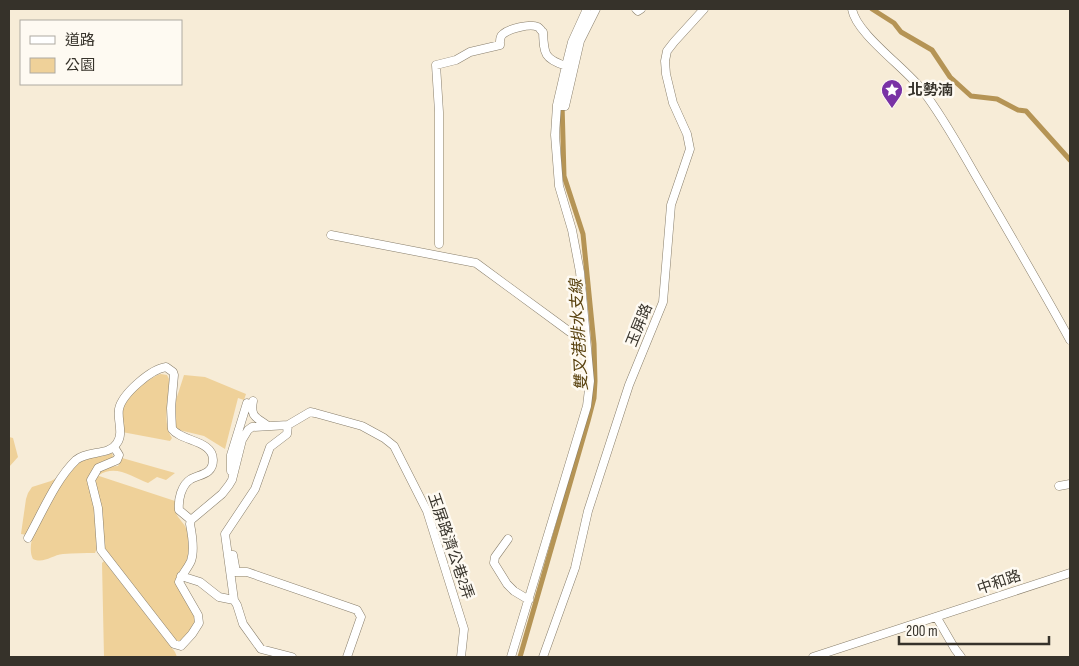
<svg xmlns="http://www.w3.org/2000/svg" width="1079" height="666" font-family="'Sofia Sans Condensed','Noto Sans TC',sans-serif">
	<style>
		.green { fill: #efd199 }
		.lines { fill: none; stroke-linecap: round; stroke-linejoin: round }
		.canal { stroke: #b59455; stroke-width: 5 }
		.minor-casing { stroke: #887e6b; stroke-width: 9 }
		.minor { stroke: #fff; stroke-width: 8 }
		.labels { text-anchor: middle; stroke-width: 5; stroke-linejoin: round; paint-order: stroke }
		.poi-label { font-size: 15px; font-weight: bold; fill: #36322a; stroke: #fefaf2; text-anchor: start }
		.street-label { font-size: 15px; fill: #36322a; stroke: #fefaf2 }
		.water-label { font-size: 16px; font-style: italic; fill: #5a4310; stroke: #fefaf2 }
	</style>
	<rect width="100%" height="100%" fill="#f7ecd7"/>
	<path class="green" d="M161 374 167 375 169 379C170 397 161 422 172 438L170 441 122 432C122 424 120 414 122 407 125 398 151 376 161 374Z
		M184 375 205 377 246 394 244 400 238 398 225 449 204 436 179 430 176 427V400Z
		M9 437 13 438 18 457 9 467Z
		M112 453 114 460 91 475 96 511 97 548 95 553C85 553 74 553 63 554 52 555 44 564 33 559 29 552 31 540 34 532 37 519 70 468 82 461 91 456 103 458 112 453Z
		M122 458 175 473 166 480 157 477 148 483C132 477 116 464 99 475L97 474 106 467 118 466Z
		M62 475 27 535 21 534 26 499 28 493 32 487 51 481Z
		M96 475 175 501C174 515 178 516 185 526 197 545 186 563 177 579L196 621V625L179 645 106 556 94 479Z
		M104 561 175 652 177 657H104L102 563Z"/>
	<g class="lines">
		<path class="canal" d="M872 9 894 23 901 32 932 50 950 77 971 96 997 99 1018 110 1026 111 1070 160
			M520 657 588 421 594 398 595 381 594 344 583 234 564 176 562 103 565 85"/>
		<g class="minor-casing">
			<path id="minor" d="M636 9 638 11 641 9
				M852 9C856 34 907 69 923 91 946 121 964 156 983 188 1012 238 1042 289 1070 340
				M557 105 565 106 580 41 596 9
				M331 235 476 263 570 332 577 333 584 329
				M439 244V112L436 65 456 60 470 52 500 45C500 41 499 37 503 34 509 29 530 23 538 27 540 28 541 31 543 32 544 54 544 59 566 66
				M253 401C250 417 256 417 268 426
				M114 447 119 455 117 460 98 468 91 480 98 508 101 550 174 644 181 646 192 634 199 623 198 615 179 582C182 574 188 568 191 561 195 550 192 534 190 524L191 520 222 494 229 485 232 480 242 440 248 430 252 427 288 425 310 412 315 413 362 426 384 438 394 446 427 511 464 629 461 657
				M231 471V455L247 403
				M1059 486 1070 484
				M28 538C42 513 56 479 76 460 88 450 109 456 117 443 124 433 117 420 119 409 122 394 151 369 166 367L173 372 174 375 171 408 172 429C182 442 213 440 213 460 213 474 201 474 191 479 181 485 178 500 179 510L191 520
				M508 539 495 557 494 563 507 584 514 591 529 600
				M228 555H233L236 572H247L357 610 361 617 347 657
				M181 576 200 582 219 597 234 600 237 605 243 624 261 649 292 657
				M234 600 225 534 255 489 270 447 287 434 288 425
				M937 618 955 649 961 657
				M511 657 587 406 590 381 580 272 572 230 559 186 555 135 557 105 566 66 572 42 587 9
				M543 657 575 568 588 511 629 385 663 302 671 205 690 149 687 134 673 103 666 74 665 61 667 51 674 42 704 9
				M813 657 1070 573"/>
		</g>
		<use href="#minor" class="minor"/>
	</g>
	<defs>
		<g id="sight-pin" transform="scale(1.125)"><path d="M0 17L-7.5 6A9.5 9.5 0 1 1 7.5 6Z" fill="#7932a5" stroke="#fefaf2"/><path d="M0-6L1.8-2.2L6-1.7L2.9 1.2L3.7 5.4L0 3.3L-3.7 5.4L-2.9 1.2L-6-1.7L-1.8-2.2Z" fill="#fff"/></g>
	</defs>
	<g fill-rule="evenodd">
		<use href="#sight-pin" x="892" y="90"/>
	</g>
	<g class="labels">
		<g class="poi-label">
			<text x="908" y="95">北勢湳</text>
		</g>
		<g class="street-label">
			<text transform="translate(639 325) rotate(-68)" y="5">玉屏路</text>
			<text transform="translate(451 546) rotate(71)" y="5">玉屏路濟公巷2弄</text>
			<text transform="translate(999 582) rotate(-19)" y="5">中和路</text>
		</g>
		<g class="water-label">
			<text transform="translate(578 335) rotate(-93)" y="6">雙叉港排水支線</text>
		</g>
	</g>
	<rect width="1079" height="666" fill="none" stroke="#36322a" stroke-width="20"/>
	<rect x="20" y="20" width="162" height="65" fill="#fefaf2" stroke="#aeaaa2"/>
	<rect x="30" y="36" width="25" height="8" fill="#ffffff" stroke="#aeaaa2"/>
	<text x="65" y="45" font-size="15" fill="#36322a">道路</text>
	<rect x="30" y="58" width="25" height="15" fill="#efd199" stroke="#aeaaa2"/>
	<text x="65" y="70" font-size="15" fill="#36322a">公園</text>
	<path d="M899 636v8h150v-8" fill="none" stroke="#36322a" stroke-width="2.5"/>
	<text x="906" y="636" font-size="15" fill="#36322a" stroke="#fefaf2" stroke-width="4" paint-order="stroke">200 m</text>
</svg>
